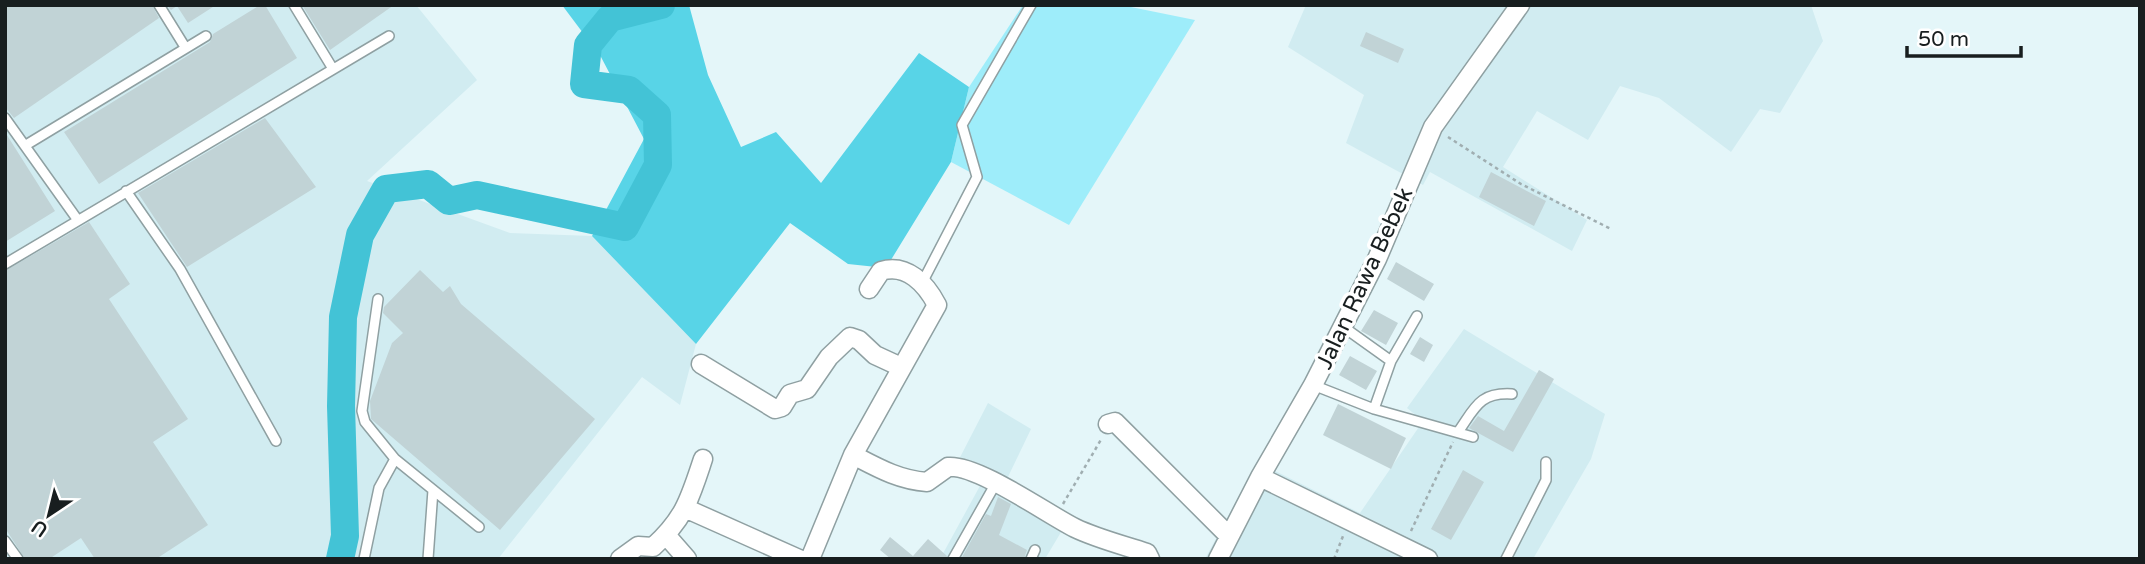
<svg xmlns="http://www.w3.org/2000/svg" width="2145" height="564" font-family="'Varela Round',sans-serif">
	<style>
		.built { fill: #d1ecf1 }
		.green { fill: #9eedfa }
		.forest { fill: #58d4e7 }
		.lines { fill: none; stroke-linecap: round; stroke-linejoin: round }
		.river { stroke: #43c3d6; stroke-width: 28 }
		.building { fill: #c1d3d6 }
		.lane-casing { stroke: #8fa0a2; stroke-width: 12 }
		.street-casing { stroke: #8fa0a2; stroke-width: 21 }
		.path { stroke: #a0aeb1; stroke-width: 2.5; stroke-dasharray: 3.5 3.5; stroke-linecap: butt }
		.lane { stroke: #fff; stroke-width: 9 }
		.street { stroke: #fff; stroke-width: 18 }
		.labels { text-anchor: middle; stroke-width: 7; stroke-linejoin: round; paint-order: stroke }
		.street-label { font-size: 23px; fill: #181e1f; stroke: #fff }
	</style>
	<rect width="100%" height="100%" fill="#e4f6f9"/>
	<path class="built" d="M5 5H416L477 80 367 181 510 233 592 236 696 344 680 405 642 377 498 559H5Z
		M1306 5H1811L1823 41 1780 113 1760 109 1731 152 1659 98 1620 86 1588 140 1537 111 1503 167 1587 220 1572 251 1430 172 1423 185 1346 143 1364 95 1288 47Z
		M1464 329 1605 414 1591 459 1533 559H1205L1257 462 1360 513 1423 421 1407 408Z
		M988 403 1031 429 1007 479 1031 491 1070 517 1045 559H940L981 484 954 469Z"/>
	<path class="green" d="M1023 5H1121L1195 20 1069 225 951 162 969 87Z"/>
	<path class="forest" d="M562 5H689L708 75 741 147 776 132 821 183 919 53 969 87 951 162 886 268 848 264 790 223 696 344 592 236 644 139 601 57Z"/>
	<g class="lines">
		<path class="river" d="M340 559 345 536 341 406 343 317 360 235 386 189 428 184 449 201 477 195 625 227 658 165 657 115 629 90 584 84 588 45 610 18 661 5"/>
	</g>
	<path class="building" d="M5 5H152L159 18 14 118 5 107Z
		M167 5H216L188 23 177 6 171 10Z
		M260 5H265L297 58 99 184 64 132 210 42 213 34Z
		M302 5H394L330 50Z
		M1366 32 1404 49 1398 63 1360 46Z
		M265 118 316 187 187 267 138 193Z
		M5 132 55 211 5 242Z
		M1491 172 1546 201 1534 226 1479 197Z
		M89 222 130 284 109 299 188 419 153 442 208 525 156 559H95L81 538 49 559H25L5 528V271Z
		M1396 262 1434 284 1424 301 1387 279Z
		M420 270 443 292 450 286 461 304 595 419 500 530 371 419 370 401 392 343 403 333 383 313 384 307Z
		M1374 310 1398 323 1386 345 1361 331Z
		M1420 337 1433 345 1424 362 1410 354Z
		M1350 356 1377 371 1366 390 1339 375Z
		M1539 370 1554 379 1513 452 1469 428 1478 416 1504 431Z
		M1338 404 1406 438 1391 469 1323 435Z
		M1463 470 1484 482 1451 540 1431 529Z
		M998 497 1011 504 999 535 1027 550 1024 559H961L986 514 991 516Z
		M890 537 913 556 928 539 947 556 946 559H891L880 550Z"/>
	<g class="lines">
		<g class="lane-casing">
			<path id="lane" d="M159 5 185 47
				M294 5 333 69
				M5 118 77 219
				M26 145 206 36
				M126 191 180 269 276 441
				M5 264 389 36
				M922 283 977 177 962 125 1031 5
				M378 299 362 411 365 422 395 459
				M1342 326 1391 361
				M1313 385 1374 409 1473 437
				M1374 409 1391 361 1417 316
				M1458 432C1475 408 1479 392 1512 394
				M5 541 18 559
				M364 559 379 488 395 459 479 527
				M428 559 433 490
				M953 559 996 483
				M1031 559 1035 550
				M1506 559 1546 480V462"/>
		</g>
		<g class="street-casing">
			<path id="street" d="M701 364 775 409 782 407 790 394 807 389 829 357 850 337 859 340 875 355 901 367
				M1108 424 1115 422 1229 536
				M853 455C878 468 899 480 927 482L948 467C977 464 1047 514 1075 528 1098 539 1123 545 1147 553L1150 559
				M1260 477 1428 559
				M687 509 799 559
				M666 535 687 559
				M620 559 638 546 653 547C685 518 690 498 703 459
				M810 559 853 455 937 305C926 284 907 263 881 271L869 289
				M1218 559 1260 477 1313 385 1377 259 1433 127 1520 5"/>
		</g>
		<path class="path" d="M1448 137 1521 184 1611 229
			M1063 504 1102 438
			M1411 531 1453 442
			M1334 559 1343 536"/>
		<use href="#lane" class="lane"/>
		<use href="#street" class="street"/>
	</g>
	<g class="labels">
		<g class="street-label">
			<text transform="translate(1364 278) rotate(-65)" y="8">Jalan Rawa Bebek</text>
		</g>
	</g>
	<rect width="2145" height="564" fill="none" stroke="#181e1f" stroke-width="14"/>
	<g transform="translate(49 515) rotate(215)" stroke="#ffffff" stroke-width="5" paint-order="stroke">
	<path d="M0-5L12 26L0 18L-12 26Z" fill="#181e1f"/>
	<text y="-10" font-size="19" font-weight="bold" text-anchor="middle" fill="#181e1f">U</text>
	</g>
	<path d="M1907 46v10h114v-10" fill="none" stroke="#181e1f" stroke-width="3.5"/>
	<text x="1918" y="46" font-size="21" fill="#181e1f" stroke="#ffffff" stroke-width="5" paint-order="stroke">50 m</text>
</svg>
